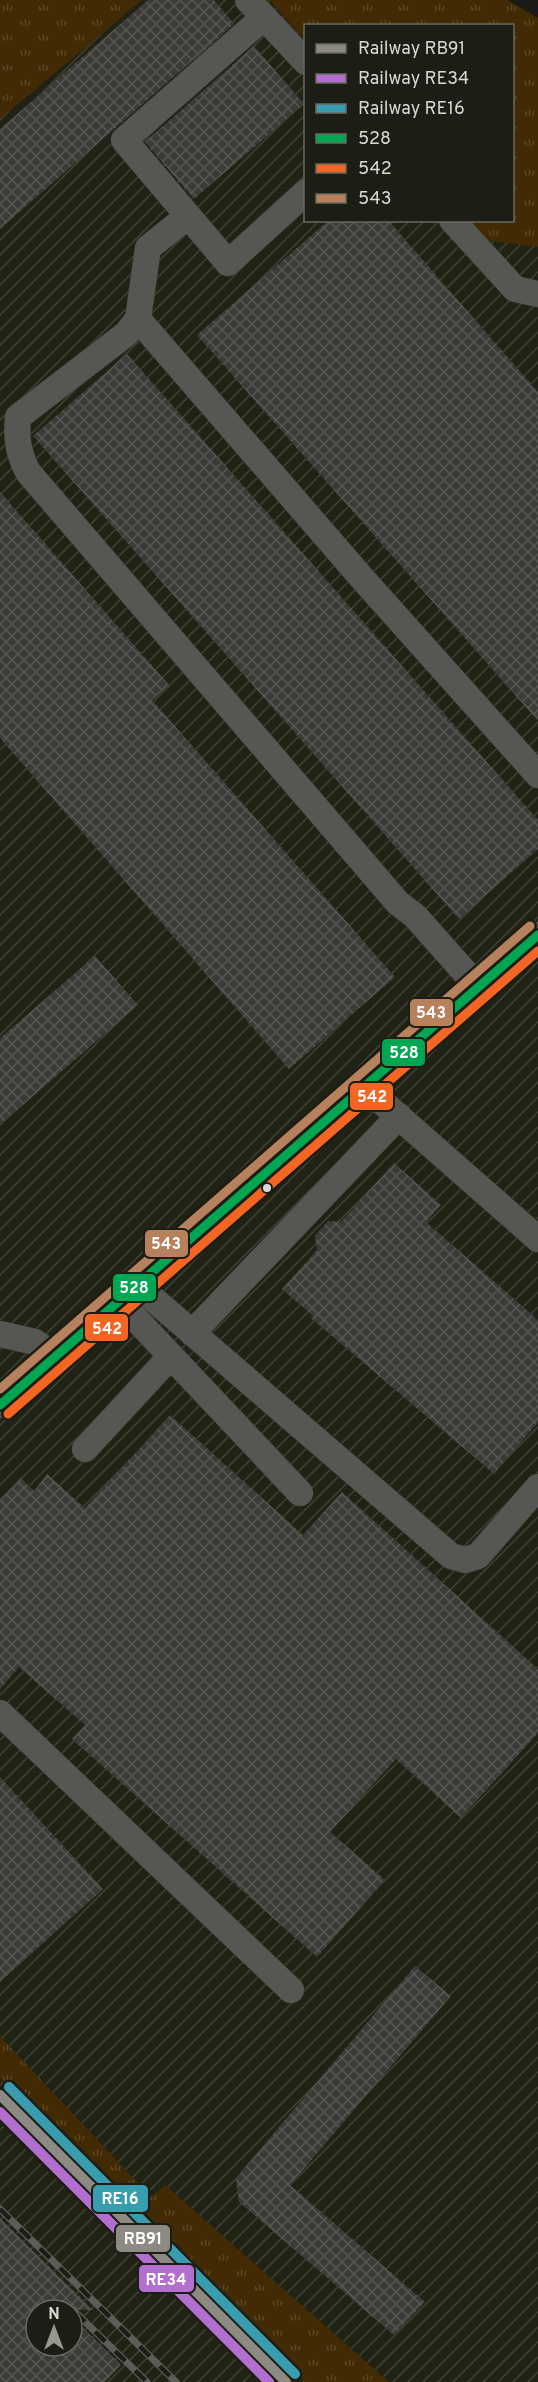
<svg xmlns="http://www.w3.org/2000/svg" width="538" height="2382" font-family="Overpass,sans-serif">
	<style>
		.industrial { fill: url(#industrial-furrows); fill-rule: evenodd }
		.grass { fill: url(#grass-tufts) }
		.building { fill: url(#building-cross-hatch) }
		.lines { fill: none; stroke-linecap: round; stroke-linejoin: round }
		.minor-casing { stroke: #343430; stroke-width: 27 }
		.minor { stroke: #565653; stroke-width: 26 }
		.rail-casing { stroke: #5c5c59; stroke-width: 7 }
		.rail { stroke: #1c1d14; stroke-width: 4.5; stroke-dasharray: 14; stroke-linecap: butt }
		.bus-1-casing { stroke: #1c1d14; stroke-width: 14 }
		.bus-2-casing { stroke: #1c1d14; stroke-width: 14 }
		.bus-3-casing { stroke: #1c1d14; stroke-width: 14 }
		.bus-1 { stroke: #00a651; stroke-width: 9 }
		.bus-2 { stroke: #f26522; stroke-width: 9 }
		.bus-3 { stroke: #b6815c; stroke-width: 9 }
		.rail-1-casing { stroke: #1c1d14; stroke-width: 15 }
		.rail-2-casing { stroke: #1c1d14; stroke-width: 15 }
		.rail-3-casing { stroke: #1c1d14; stroke-width: 15 }
		.rail-1 { stroke: #8d8a84; stroke-width: 10 }
		.rail-2 { stroke: #b36fd0; stroke-width: 10 }
		.rail-3 { stroke: #3a9caf; stroke-width: 10 }
		.bus-dot { fill: #dadad5; stroke: #1c1d14; stroke-width: 2 }
		.line-badge { stroke: #1c1d14; stroke-width: 2 }
		.badge-label { font-size: 16px; text-anchor: middle; font-weight: bold; fill: #fff }
	</style>
	<defs>
		<pattern id="industrial-furrows" width="10" height="10" patternUnits="userSpaceOnUse" patternTransform="scale(1.5)"><rect width="10" height="10" fill="#202214"/><path d="M-1 1l2-2M0 10L10 0M9 11l2-2" fill="none" stroke="#404235"/></pattern>
		<pattern id="grass-tufts" width="24" height="20" patternUnits="userSpaceOnUse" patternTransform="scale(1.5)"><rect width="24" height="20" fill="#412a04"/><path d="M3 7l-1-3M5 7V3M7 7l1-3M15 17l-1-3M17 17v-4M19 17l1-3" fill="none" stroke="#5c4828"/></pattern>
		<pattern id="building-cross-hatch" width="8" height="8" patternUnits="userSpaceOnUse" patternTransform="scale(1.5)"><rect width="8" height="8" fill="#3c3b37"/><path d="M0 0l8 8M0 8l8-8" fill="none" stroke="#585753"/></pattern>
	</defs>
	<rect width="100%" height="100%" fill="#1b1b16"/>
	<path class="industrial" d="M0 0H507L538 18V2382H0ZM306 26H512V220H306ZM36 2310H72V2346H36Z"/>
	<path class="grass" d="M0 0H142L0 119Z
		M269 0H507L538 18V247L478 239 463 221 512 220V26H306L305 40Z
		M0 2036 151 2197 165 2185 389 2382H306L157 2239 0 2078Z"/>
	<path class="building" d="M148 0H214L234 24 0 229V129Z
		M254 46 304 104 194 199 145 142Z
		M329 220H388L538 392V721L197 335Z
		M127 354 538 820V849L459 919 33 436Z
		M0 492 169 685 152 700 395 977 289 1069 0 738Z
		M95 956 138 1005 0 1125V1038Z
		M394 1163 441 1205 426 1222 538 1320V1422L494 1474 311 1318 313 1316 282 1289 317 1250 315 1236 328 1221 341 1222Z
		M170 1415 303 1535 342 1492 538 1669V1733L461 1818 396 1759 330 1832 385 1880 317 1957 72 1739 85 1725 19 1667 0 1689V1500L21 1478 34 1491 47 1474 85 1508Z
		M0 1777 103 1889 0 1982Z
		M415 1966 451 1996 290 2185 425 2302 394 2335 239 2202 236 2178Z
		M0 2218 93 2310H36V2346H72V2317L121 2365 105 2382H0Z"/>
	<g class="lines">
		<g class="minor-casing">
			<path id="minor" d="M248 0 306 62
				M264 17 124 140 228 263 306 192
				M188 216 148 248 138 319 126 334 18 417C16 438 18 453 28 472L398 903 415 916 478 987
				M452 220 515 289 538 294
				M138 319 361 577 538 775
				M365 1087 538 1239
				M137 1285 451 1556 465 1560 478 1556 538 1487
				M119 1301 300 1493
				M192 1333 399 1116
				M0 1334 35 1342 56 1357
				M0 1405 538 935
				M85 1449 171 1356
				M0 1713 291 1990"/>
		</g>
		<use href="#minor" class="minor"/>
		<g class="rail-casing">
			<path id="rail" d="M0 2209 176 2382
				M75 2312 147 2382"/>
		</g>
		<use href="#rail" class="rail"/>
		<g class="bus-1-casing">
			<path id="bus-1" d="M0 1405 538 935"/>
		</g>
		<g class="bus-2-casing">
			<path id="bus-2" d="M8 1414 538 951"/>
		</g>
		<g class="bus-3-casing">
			<path id="bus-3" d="M0 1389 530 926"/>
		</g>
		<use href="#bus-1" class="bus-1"/>
		<use href="#bus-2" class="bus-2"/>
		<use href="#bus-3" class="bus-3"/>
		<g class="rail-1-casing">
			<path id="rail-1" d="M0 2095 286 2382"/>
		</g>
		<g class="rail-2-casing">
			<path id="rail-2" d="M0 2112 269 2382"/>
		</g>
		<g class="rail-3-casing">
			<path id="rail-3" d="M9 2087 295 2374"/>
		</g>
		<use href="#rail-1" class="rail-1"/>
		<use href="#rail-2" class="rail-2"/>
		<use href="#rail-3" class="rail-3"/>
	</g>
	<circle class="bus-dot" cx="267" cy="1188" r="5"/>
	<g class="line-badge">
		<rect x="409" y="998" width="45" height="29" rx="6" fill="#b6815c"/>
		<rect x="381" y="1038" width="45" height="29" rx="6" fill="#00a651"/>
		<rect x="349" y="1082" width="45" height="29" rx="6" fill="#f26522"/>
		<rect x="144" y="1229" width="45" height="29" rx="6" fill="#b6815c"/>
		<rect x="112" y="1273" width="45" height="29" rx="6" fill="#00a651"/>
		<rect x="84" y="1313" width="45" height="29" rx="6" fill="#f26522"/>
		<rect x="92" y="2184" width="57" height="29" rx="6" fill="#3a9caf"/>
		<rect x="115" y="2224" width="56" height="29" rx="6" fill="#8d8a84"/>
		<rect x="138" y="2264" width="57" height="29" rx="6" fill="#b36fd0"/>
	</g>
	<g class="badge-label">
		<text x="431" y="1018">543</text>
		<text x="404" y="1058">528</text>
		<text x="372" y="1102">542</text>
		<text x="166" y="1249">543</text>
		<text x="134" y="1293">528</text>
		<text x="107" y="1334">542</text>
		<text x="120" y="2204">RE16</text>
		<text x="143" y="2244">RB91</text>
		<text x="166" y="2285">RE34</text>
	</g>
	<rect x="304" y="24" width="210" height="198" fill="#1c1d14" stroke="#686961" stroke-width="1.5"/>
	<rect x="316" y="44" width="30" height="9" fill="#8d8a84" stroke="#686961" stroke-width="1.5"/>
	<text x="358" y="54" font-size="18" fill="#dadad5">Railway RB91</text>
	<rect x="316" y="74" width="30" height="9" fill="#b36fd0" stroke="#686961" stroke-width="1.5"/>
	<text x="358" y="84" font-size="18" fill="#dadad5">Railway RE34</text>
	<rect x="316" y="104" width="30" height="9" fill="#3a9caf" stroke="#686961" stroke-width="1.5"/>
	<text x="358" y="114" font-size="18" fill="#dadad5">Railway RE16</text>
	<rect x="316" y="134" width="30" height="9" fill="#00a651" stroke="#686961" stroke-width="1.5"/>
	<text x="358" y="144" font-size="18" fill="#dadad5">528</text>
	<rect x="316" y="164" width="30" height="9" fill="#f26522" stroke="#686961" stroke-width="1.5"/>
	<text x="358" y="174" font-size="18" fill="#dadad5">542</text>
	<rect x="316" y="194" width="30" height="9" fill="#b6815c" stroke="#686961" stroke-width="1.5"/>
	<text x="358" y="204" font-size="18" fill="#dadad5">543</text>
	<g transform="translate(54 2328)"><circle r="28" fill="#1c1d14" stroke="#686961" stroke-width="1.5"/>
	<path d="M0-4.5L10 22L0 15L-10 22Z" fill="#979792"/>
	<text y="-9" font-size="16" font-weight="bold" text-anchor="middle" fill="#dadad5">N</text>
	</g>
</svg>
